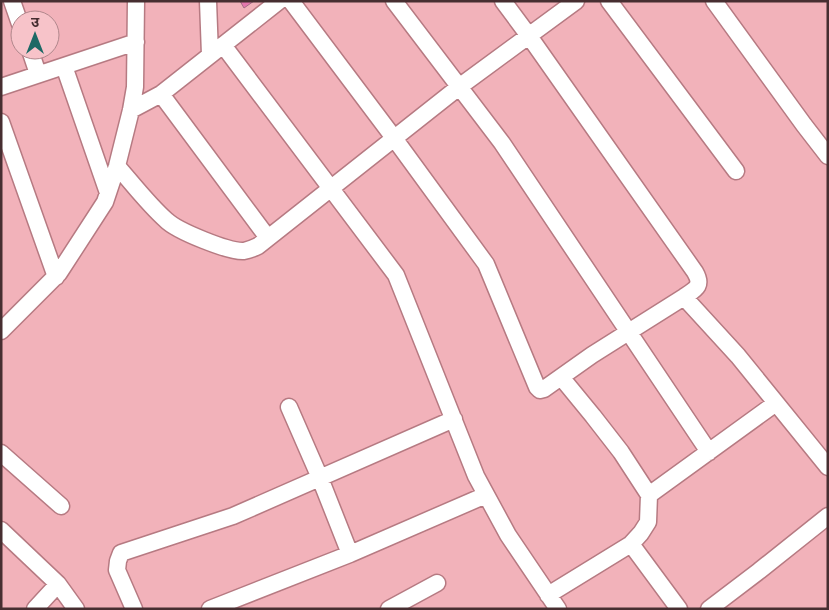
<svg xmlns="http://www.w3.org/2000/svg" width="829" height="610" font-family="'Fira Sans','Noto Sans Devanagari',sans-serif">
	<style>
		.building { fill: #e577ad; stroke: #a46e86 }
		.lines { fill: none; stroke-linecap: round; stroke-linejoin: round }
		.minor-casing { stroke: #b67a82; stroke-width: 19 }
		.minor { stroke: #fff; stroke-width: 16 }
	</style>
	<rect width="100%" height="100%" fill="#f2b2ba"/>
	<path class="building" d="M240 1H254L244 8Z"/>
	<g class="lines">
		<g class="minor-casing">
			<path id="minor" d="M12 1 20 24
				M208 1 210 55
				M291 1 394 138 486 264 537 387 540 390 544 389 592 355 684 297C696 289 703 286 695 272L529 36 503 1
				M394 1 502 143 709 452
				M609 1 736 171
				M714 1 804 125 828 156
				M223 45 396 275 476 476 508 535 558 609
				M30 50 38 74
				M64 66 108 193
				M1 87 136 42
				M161 94 268 238
				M131 110 161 94 279 1
				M1 122 56 277
				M117 166C133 184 148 204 166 220 177 231 229 252 244 251 249 250 254 248 258 246L459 87 576 1
				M684 297 738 356 828 467
				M1 331 59 273 105 202 117 166 131 110 135 87 136 1
				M289 407 320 478 350 554
				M1 453 61 506
				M649 495 776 403
				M1 530 58 584 76 609
				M631 544 679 609
				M548 595 631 544 641 533 648 522 649 495 621 452 593 416 561 377
				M35 609 58 584
				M134 609 117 570 118 561 121 553 233 516 454 419
				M210 609 350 554 486 495
				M389 609 437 583
				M709 609 759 571 828 516"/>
		</g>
		<use href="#minor" class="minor"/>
	</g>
	<rect width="829" height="610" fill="none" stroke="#472e31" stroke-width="5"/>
	<g transform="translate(35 35)"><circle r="24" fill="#f7c3c9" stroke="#b1878c"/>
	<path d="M0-4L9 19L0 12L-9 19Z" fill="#1c6965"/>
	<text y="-8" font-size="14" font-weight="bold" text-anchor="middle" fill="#472e31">उ</text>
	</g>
</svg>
